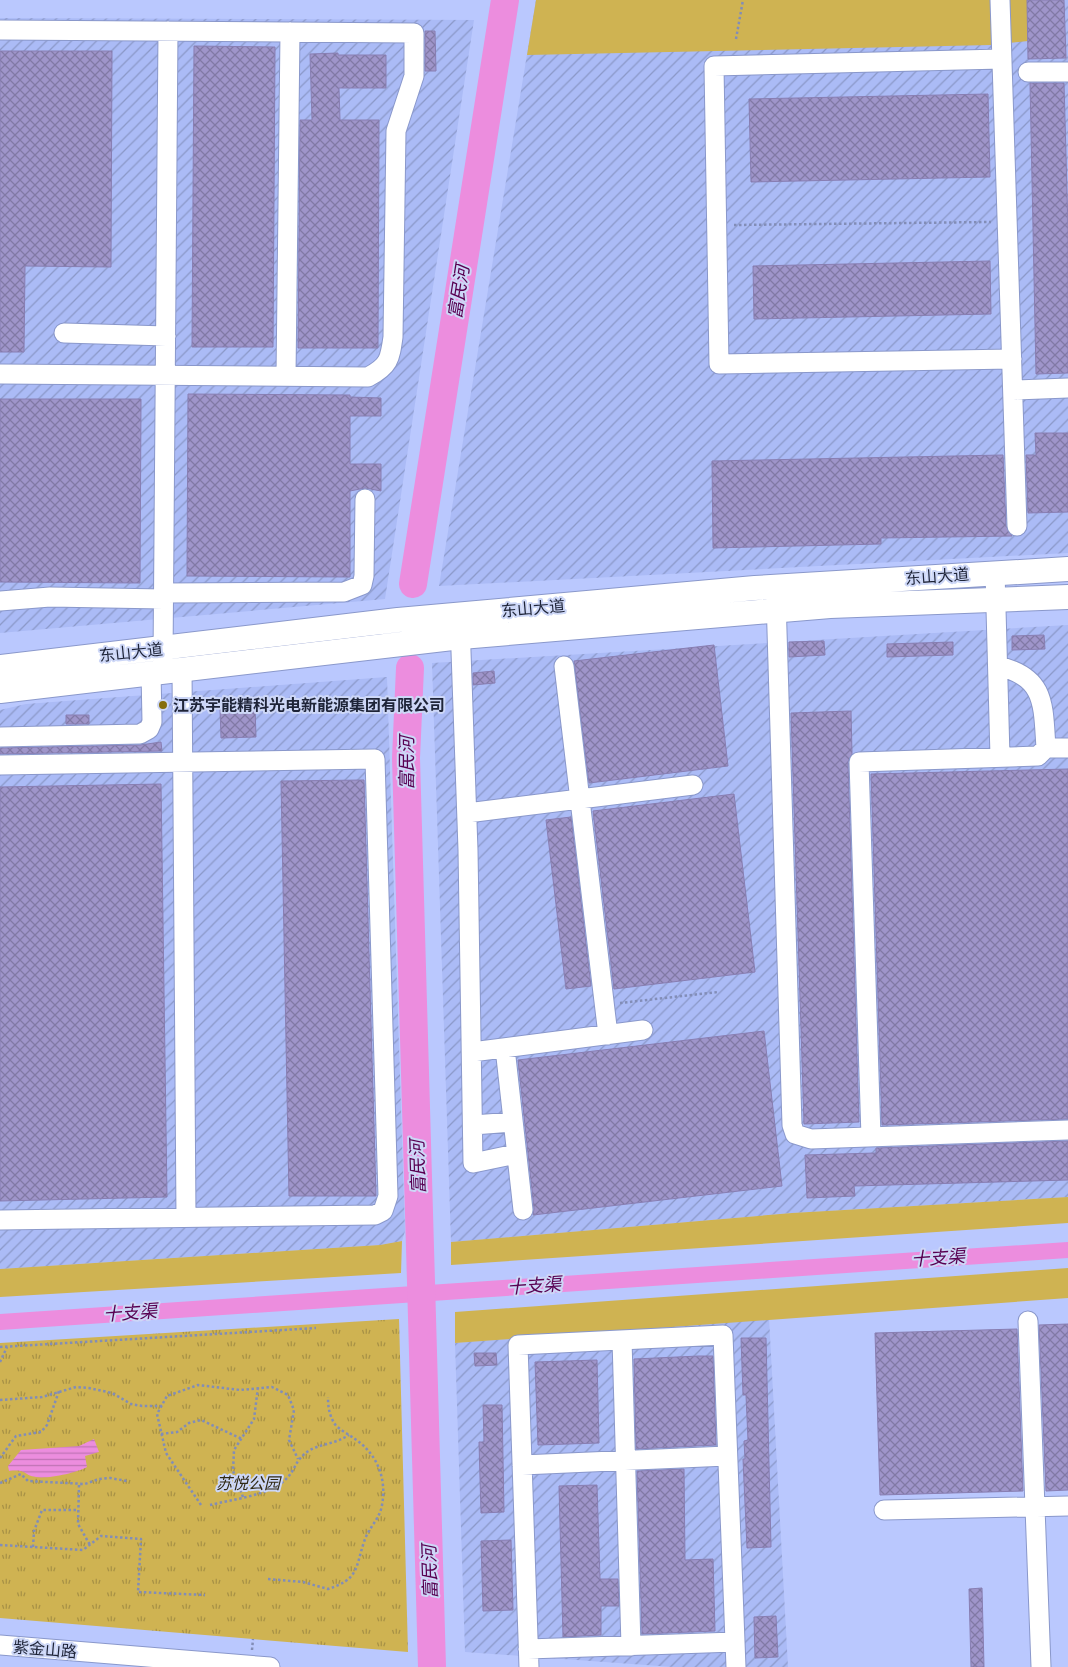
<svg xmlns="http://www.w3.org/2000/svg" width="1068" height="1667" font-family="Merriweather,'Noto Sans SC',serif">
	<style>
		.industrial { fill: url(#industrial-furrows) }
		.grass { fill: #cfb352 }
		.park { fill: url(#park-tufts) }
		.water { fill: url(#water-rules) }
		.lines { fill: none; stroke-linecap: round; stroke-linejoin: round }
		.canal { stroke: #ec8dde; stroke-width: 16 }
		.river { stroke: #ec8dde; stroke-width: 28 }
		.building { fill: url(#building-cross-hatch); stroke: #887eb2 }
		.minor-casing { stroke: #8a98cb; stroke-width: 21 }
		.major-casing { stroke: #8a98cb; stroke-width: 26 }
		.path { stroke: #828db7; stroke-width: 2.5; stroke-dasharray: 2.5 2.5; stroke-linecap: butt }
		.minor { stroke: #fff; stroke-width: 19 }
		.major { stroke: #fff; stroke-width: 24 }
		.poi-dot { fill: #866e0c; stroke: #cdd7f7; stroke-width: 2 }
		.labels { text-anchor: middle; stroke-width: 4; stroke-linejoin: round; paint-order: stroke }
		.street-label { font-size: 16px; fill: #1e2438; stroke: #cdd7f7 }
		.poi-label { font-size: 16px; font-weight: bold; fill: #1e2438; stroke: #cdd7f7; text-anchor: start }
		.park-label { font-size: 16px; font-style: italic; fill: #302914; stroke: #cdd7f7 }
		.water-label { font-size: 18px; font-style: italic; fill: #580051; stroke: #cdd7f7 }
	</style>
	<defs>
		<pattern id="industrial-furrows" width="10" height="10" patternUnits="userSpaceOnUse" patternTransform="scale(1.25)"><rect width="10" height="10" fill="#abbbf6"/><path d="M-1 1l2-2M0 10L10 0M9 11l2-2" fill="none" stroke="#8b98c8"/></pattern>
		<pattern id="park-tufts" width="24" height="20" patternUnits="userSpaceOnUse" patternTransform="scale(1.25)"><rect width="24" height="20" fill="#cfb352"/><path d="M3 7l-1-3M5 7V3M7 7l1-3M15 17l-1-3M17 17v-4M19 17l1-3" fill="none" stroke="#a79145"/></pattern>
		<pattern id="water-rules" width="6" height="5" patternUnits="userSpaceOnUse" patternTransform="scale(1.25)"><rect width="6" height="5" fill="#ec8dde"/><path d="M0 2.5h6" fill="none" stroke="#bf73b5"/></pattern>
		<pattern id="building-cross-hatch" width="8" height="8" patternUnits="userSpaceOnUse" patternTransform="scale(1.25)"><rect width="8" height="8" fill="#9f95ca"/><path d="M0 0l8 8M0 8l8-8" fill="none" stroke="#8179a5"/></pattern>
	</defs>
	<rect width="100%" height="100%" fill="#bac8fe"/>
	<path class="industrial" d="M536 0H1068V553L439 586Z
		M0 18 474 20 385 599 0 633Z
		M1068 625V1197L792 1213 451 1242 432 663Z
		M387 677 405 1231 402 1241 380 1245 0 1269V710L26 704Z
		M769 1318 788 1667H673L465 1652 455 1343Z"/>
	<path class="grass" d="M536 0H1027L1028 41 991 45 527 55Z
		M1068 1197V1223L451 1265V1242L792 1213Z
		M402 1241 401 1273 0 1297V1269L380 1245Z
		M1068 1268V1298L455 1343V1312Z"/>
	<path class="park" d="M399 1319 408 1652 0 1618V1343Z"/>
	<path class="water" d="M94 1439 99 1452 85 1456 87 1467C76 1473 48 1479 36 1477 22 1475 28 1469 9 1471L8 1466 21 1450 79 1446Z"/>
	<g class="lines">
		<path class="canal" d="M0 1322 1068 1250"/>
		<path class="river" d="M413 584 505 0
			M410 668 406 758 432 1667"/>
	</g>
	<path class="building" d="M1027 0H1064L1066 58 1028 59Z
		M425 31H435L436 71H425Z
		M194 46 275 47 273 347H192Z
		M0 51H112L111 267 25 266 24 352H0Z
		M338 53V55H386V88H339L340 120H379L378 348H298L300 120H312L310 54Z
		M1030 83H1064L1068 228V373L1036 374Z
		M988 94 990 177 751 182 749 99Z
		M990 261 991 314 754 319 753 266Z
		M188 394 350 395V397L381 398V416H350V464H381V491L365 488 350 491V577L187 576Z
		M0 399H141L140 583 0 582Z
		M1035 433H1068V512L1028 513 1026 455H1036Z
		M1003 455 1006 526 1012 536 881 538V544L713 548 712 461Z
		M1044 635 1045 649 1012 650V636Z
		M824 641 825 655 789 657V642Z
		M953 642V655L887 657V644Z
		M714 645 728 766 589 783 574 661Z
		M494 671 495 683 473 685V673Z
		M255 707 256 737 221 738 220 708Z
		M851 711 852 754 848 762 859 1122 804 1124 791 713Z
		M66 715H89V724H66Z
		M161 742 162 751 0 754V748L140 745Z
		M1068 769V1119L882 1125 871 774Z
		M364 780 376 1196H289L281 781Z
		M161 784 167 1197 0 1201V787Z
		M734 794 755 972 614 989 593 811Z
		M571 817 591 986 566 989 546 820Z
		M764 1031 782 1186 533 1215 534 1209 518 1060Z
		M1068 1141V1180L854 1186 855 1196 807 1198 805 1155 876 1153V1148Z
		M1068 1324V1490L1046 1491 1039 1325Z
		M1017 1329 1023 1491 880 1495 875 1333Z
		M741 1338H766L771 1547 747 1548 743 1459H745L744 1441 748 1440 746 1395H743Z
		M474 1353H496L497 1365 475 1366Z
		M699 1356H713L716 1445 636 1449 634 1359Z
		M597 1360 599 1443 538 1445 535 1362Z
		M483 1405H502L504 1512 481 1513 479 1442H484Z
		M684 1469 685 1560 713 1559 715 1631 642 1634 637 1471Z
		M597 1485 600 1579H618L619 1606H601V1635L563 1637 559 1486Z
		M511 1540 513 1610 483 1611 481 1541Z
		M982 1588 984 1667H971L969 1589Z
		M776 1616 778 1657 755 1658 754 1617Z"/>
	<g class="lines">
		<g class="minor-casing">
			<path id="minor" d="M1000 0 1017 526
				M0 30 414 33V76L396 131 393 337C390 359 389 366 368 377L0 374
				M1002 59 714 66 719 364 1012 359
				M1028 72H1068
				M64 333 166 336
				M286 376 290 32
				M1013 390 1068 388
				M995 572 1000 757
				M163 593 344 592 362 585 364 576 365 499
				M776 598 792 1125 795 1134 811 1139 1068 1130
				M0 601 50 597 163 599
				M460 623 468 850 473 1163 516 1154
				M163 660 168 31
				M564 666 608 1035
				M998 666C1046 677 1043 705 1046 748
				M182 668 186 1217
				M0 737 140 734 149 729 152 722 151 672
				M0 765 375 759 388 1196 383 1211 375 1215 0 1220
				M467 813 693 785
				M505 1048 523 1210
				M472 1052 643 1030
				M473 1125 513 1122
				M871 1137 859 762 1038 756 1046 748H1068
				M1028 1321 1041 1667
				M622 1340 631 1646
				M522 1465 727 1456
				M884 1510 1068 1506
				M0 1645 270 1667
				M528 1649 735 1642
				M529 1667 518 1345 723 1335 736 1667"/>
		</g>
		<g class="major-casing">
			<path id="major" d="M0 667 398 620 755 588 1068 569
				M0 691 461 637 830 606 1068 597"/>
		</g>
		<path class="path" d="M736 39 743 0
			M734 225 991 222
			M620 1003 718 992
			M0 1347 316 1328
			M0 1362 7 1347
			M0 1400 42 1397 76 1387 89 1388 112 1393 131 1404 142 1406H162
			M161 1434 177 1432 189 1423 201 1420 242 1439
			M0 1458 16 1436 41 1432 47 1425 59 1391
			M0 1483 21 1474 28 1481 85 1484 99 1479 110 1478 127 1481
			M79 1485 78 1524 90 1545
			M243 1497 233 1471 234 1450 254 1419 258 1387
			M201 1505 166 1453 157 1414 167 1396 198 1385 240 1390 272 1387 288 1395 294 1410 289 1440 298 1459
			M210 1505C230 1500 271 1495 286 1479 296 1470 294 1460 310 1450 321 1444 335 1444 349 1435
			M0 1545 83 1550 101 1536 141 1539 138 1592 205 1595
			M33 1547 34 1531 42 1510H78
			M268 1579 303 1582 328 1589C359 1579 355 1569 364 1542 368 1528 380 1519 382 1505 387 1478 377 1454 355 1439 348 1434 338 1429 334 1423 329 1414 328 1406 328 1397
			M252 1650 253 1639"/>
		<use href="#minor" class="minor"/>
		<use href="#major" class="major"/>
	</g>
	<circle class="poi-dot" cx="163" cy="705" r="5"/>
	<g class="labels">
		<g class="street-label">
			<text transform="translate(937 576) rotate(-4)" y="6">东山大道</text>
			<text transform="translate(533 608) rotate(-5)" y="6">东山大道</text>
			<text transform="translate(131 652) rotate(-6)" y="6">东山大道</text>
			<text transform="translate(45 1649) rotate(5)" y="6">紫金山路</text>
		</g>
		<g class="poi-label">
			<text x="173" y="711">江苏宇能精科光电新能源集团有限公司</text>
		</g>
		<g class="park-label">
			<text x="248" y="1489">苏悦公园</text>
		</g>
		<g class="water-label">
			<text transform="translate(459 292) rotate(-81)" y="6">富民河</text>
			<text transform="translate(407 763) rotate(-90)" y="6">富民河</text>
			<text transform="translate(418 1167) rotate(-92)" y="6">富民河</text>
			<text transform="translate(938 1258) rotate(-4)" y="6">十支渠</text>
			<text transform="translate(534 1286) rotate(-4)" y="6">十支渠</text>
			<text transform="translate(130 1313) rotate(-4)" y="6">十支渠</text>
			<text transform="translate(430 1572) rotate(-92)" y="6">富民河</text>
		</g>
	</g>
</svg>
